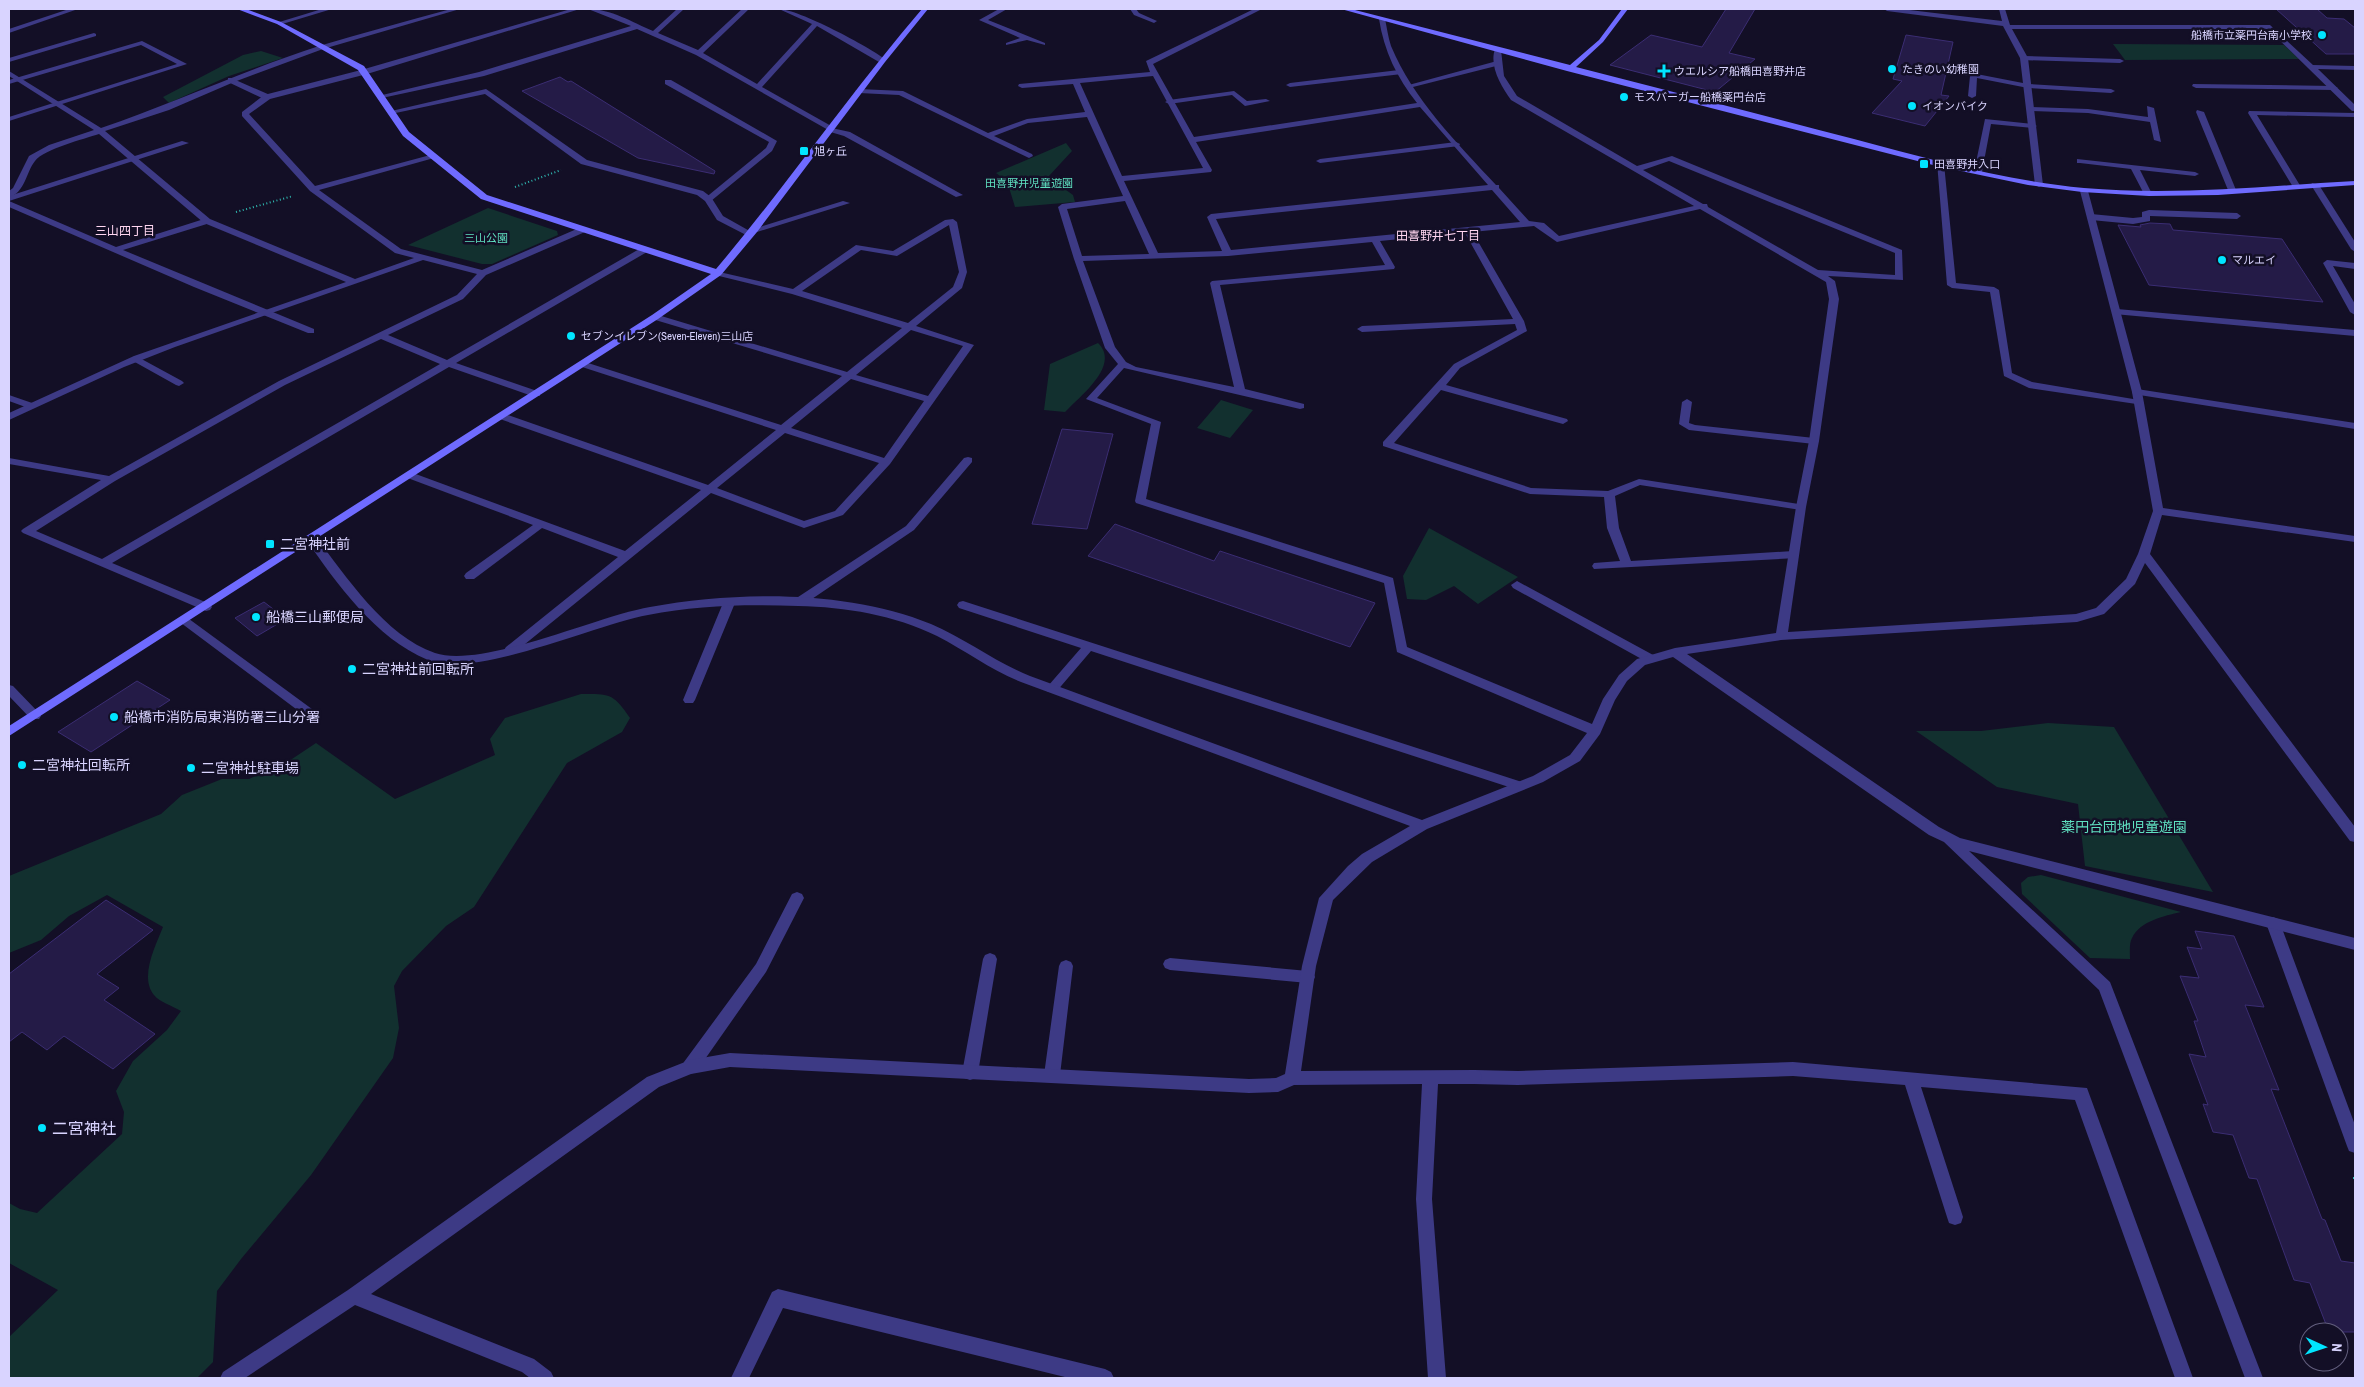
<svg xmlns="http://www.w3.org/2000/svg" width="2364" height="1387" font-family="'Archivo Narrow','Noto Sans JP',sans-serif">
	<style>
		.green { fill: #12302f }
		.building { fill: #241b47; stroke: #3b2d73 }
		.lines { fill: none; stroke-linecap: round; stroke-linejoin: round }
		.path-far1 { stroke: #2fb8b0; stroke-width: 2; stroke-dasharray: 1 2.5; stroke-linecap: butt }
		.path { stroke: #2fb8b0; stroke-width: 4; stroke-dasharray: 3 5; stroke-linecap: butt }
		.lane { fill: #3d3a85; fill-rule: evenodd }
		.street { fill: #3d3a85; fill-rule: evenodd }
		.secondary { fill: #6f6bff; fill-rule: evenodd }
		.poi-dot { fill: #00e5ff; stroke: #130f26; stroke-width: 2 }
		.labels { text-anchor: middle; stroke-width: 5; stroke-linejoin: round; paint-order: stroke }
		.far-poi-label { font-size: 11px; fill: #d9d4ff; stroke: #130f26; text-anchor: start }
		.far-park-label { font-size: 11px; fill: #5fe0c0; stroke: #130f26 }
		.far-neighbourhood-label { font-size: 12px; fill: #ffd6f0; stroke: #130f26 }
		.poi-label { font-size: 14px; fill: #d9d4ff; stroke: #130f26; text-anchor: start }
		.park-label { font-size: 14px; fill: #5fe0c0; stroke: #130f26 }
		.near-poi-label { font-size: 16px; fill: #d9d4ff; stroke: #130f26; text-anchor: start }
	</style>
	<rect width="100%" height="100%" fill="#130f26"/>
	<path class="green" d="M2113 44 2284 45 2299 59 2125 60Z
		M261 51 283 58 229 76 169 103 163 97 243 55Z
		M1066 143 1072 151 1048 177 1073 195 1075 202 1015 207 1007 181 996 173Z
		M488 208 557 231 558 235 492 264H482L408 245Z
		M1098 343C1121 365 1080 396 1065 412L1044 410 1050 364Z
		M1221 400 1253 410 1230 438 1197 428Z
		M1429 528 1518 577 1478 604 1454 586 1426 600 1407 599 1403 576Z
		M581 694C610 694 613 693 630 718L622 732 567 763 474 907 446 926 402 971 394 986 399 1028 393 1058 311 1175 241 1259 217 1291 213 1362 197 1378H9V1337L58 1290 9 1263V1203L20 1209 37 1213 122 1134 124 1112 116 1091 133 1061 167 1030 181 1011C173 1006 159 1002 154 995 139 977 156 945 163 927L107 895 69 916 41 940 9 953V876L161 814 182 795 222 779H249L292 759 316 743 395 799 495 755 490 739 505 718Z
		M2048 723 2114 727 2213 892 2085 866 2078 804 1997 787 1916 731H1981Z
		M2041 875 2181 912C2164 916 2140 921 2132 938 2129 943 2130 953 2130 959L2090 958 2022 894 2021 883 2028 877Z"/>
	<path class="building" d="M1726 9H1755L1729 53 1755 59 1715 92 1610 65 1651 35 1702 47Z
		M2276 9H2317L2327 18 2344 19 2355 28V54H2326Z
		M1906 35 1953 42 1941 95 1949 96 1925 126 1872 113 1902 81 1893 79Z
		M560 77 568 82 571 81 715 171 714 174 638 158 522 91Z
		M2150 223 2170 224 2173 230 2282 239 2323 302 2149 285 2118 225 2141 227 2140 225Z
		M1062 429 1113 434 1087 529 1032 524Z
		M1115 524 1214 561 1220 551 1375 603 1350 647 1088 556Z
		M264 602 286 619 257 636 235 618Z
		M137 681 170 700 91 752 58 732Z
		M106 900 153 930 97 974 119 988 104 1000 155 1034 113 1069 64 1036 47 1050 22 1032 9 1042V974Z
		M2195 931 2234 936 2264 1007 2245 1005 2279 1090 2271 1089 2322 1219 2325 1220 2341 1261 2355 1263V1332H2329L2310 1283 2294 1280 2257 1179 2249 1178 2233 1135 2213 1132 2203 1104 2208 1105 2189 1054 2206 1057 2194 1021H2198L2180 976 2199 978 2187 947 2202 949Z"/>
	<g class="lines">
		<path class="path-far1" d="M515 187 561 170
			M236 212 293 196"/>
		<path class="path" d="M2355 1177V1179"/>
		<path class="lane" d="M999 9H1007L988 20 1045 43V45L1027 40 1006 45V43L1020 38 979 20Z
			M1130 9H1136L1139 13 1157 21 1154 23 1134 15Z
			M94 33 96 34V36L9 62V58Z
			M142 41 187 64 9 121V117L177 64 141 45 9 84V80Z
			M2024 56 2120 59 2124 61 2120 63 2021 60V56Z
			M1497 61H1500V65L1409 88 1405 86Z
			M1399 70H1402V74L1290 87 1286 85 1290 83Z
			M1956 70 2028 84 2111 89 2115 91 2111 93 2028 88 1977 78 1976 96 1972 98 1968 96 1970 76 1956 74Z
			M231 78 270 95 271 97 264 99 228 82V78Z
			M665 80H671L777 141 772 151 711 201 704 199 766 148 769 142 665 84Z
			M2193 84 2334 86 2338 88 2334 90 2196 88 2192 86Z
			M1234 91 1247 101 1266 99 1270 101 1245 106 1232 95 1169 104 1165 102 1169 100Z
			M2147 106 2154 108 2161 142 2154 140 2150 122 2088 113 2031 111 2027 109 2031 107 2088 109 2148 117Z
			M2197 110 2204 112 2236 190 2235 192 2228 190 2196 112Z
			M2249 111 2355 113V117L2257 115 2301 187 2297 189 2293 187 2248 113Z
			M1985 119 2033 124 2037 126 2033 128 1991 124 1982 172 1978 174 1974 172Z
			M827 127 850 132 963 195 956 197 844 136 827 131Z
			M182 141 189 143 9 201 116 247 204 219H210V223L123 250 314 329V333H308L194 287 9 207V196Z
			M1456 142 1460 144 1459 146 1320 163 1316 161 1320 159Z
			M2077 159 2195 172 2199 174 2195 176 2140 170 2151 192 2147 194 2143 192 2131 169 2080 163H2077Z
			M1937 162 1944 164 1956 283 1994 287 1999 290 2012 373 2032 382 2139 400 2144 403 2143 405 2029 388 2004 376 1990 292 1952 288 1947 285Z
			M2312 183 2319 185 2355 242V252L2351 249 2311 185Z
			M843 201 850 203 757 232 750 230Z
			M2149 210 2237 213 2241 216 2237 219 2150 216V221L2133 224 2091 220 2087 217 2091 214 2133 218 2142 217V212Z
			M953 219 957 222 967 272 962 288 916 326 974 345 890 464 843 515 804 528 711 493 514 653H506L504 650 506 647 618 557 542 528 474 579H466L464 576 466 573 533 525 405 477V473H413L625 551 701 490 497 418V414H505L708 485 776 430 579 366V362H585L781 425 842 376 652 319V315H658L847 372 902 328 792 294 715 275V271L793 289 856 245 893 251 945 220ZM949 225 959 272 953 287 908 323 802 291 861 250 897 256ZM911 330 963 346 928 396 856 375ZM851 379 924 401 884 458 791 428ZM785 433 879 463 835 511 804 521 717 488Z
			M1465 229 1472 231 1524 321 1527 331 1460 368 1446 385 1567 419 1568 421 1563 424 1441 390 1394 443 1531 488 1608 491 1639 479 1805 505 1806 507 1801 510 1640 485 1615 496 1619 528 1631 561 1793 551 1797 552 1799 555 1797 558 1594 569 1592 566 1594 563 1620 561 1607 528 1604 497 1530 494 1383 446V442L1454 364 1517 330 1515 324 1362 332 1357 329 1362 326 1513 319 1464 231Z
			M2327 260 2355 263V269L2333 266 2355 304V315L2350 312 2323 263Z
			M2117 309 2355 330V336L2114 314 2112 312Z
			M136 356 182 381 184 383 179 386 176 385 133 361V357Z
			M2137 389 2355 423V429L2133 394 2132 392Z
			M9 395 35 404 36 406 31 409 9 401Z
			M1687 399 1692 402 1689 423 1695 425 1814 438 1819 441 1814 444 1689 430 1679 424 1682 402Z
			M968 457 972 458V462L914 530 803 605H795L793 602 795 599 906 526 964 458Z
			M1517 581 1655 656 1657 659 1651 663 1647 662 1513 588 1511 585Z
			M729 599 735 603 695 700 693 703H685L683 700 723 603Z
			M963 601 1525 783 1527 786 1525 789H1515L1091 651 1056 692H1048L1046 689 1048 686 1081 648 959 608 957 605 959 602Z
			M185 616 316 712 318 715 316 718H308L181 623 179 620 181 617Z
			M9 685 13 686 39 713 41 716 39 719H31L9 696Z
			M797 892 802 894 804 898 766 972 696 1072 690 1074 684 1072 682 1067 684 1062 756 964 792 894Z
			M2273 917 2278 919 2280 923 2355 1125V1153L2349 1151 2347 1146 2266 923 2268 919Z
			M990 953 995 955 997 959 978 1073 976 1078 970 1080 964 1078 962 1073 983 959 985 955Z
			M1170 958 1308 971 1313 973 1315 977 1313 981 1308 983 1170 970 1165 968 1163 964 1165 960Z
			M1066 960 1071 962 1073 966 1060 1075 1058 1080 1052 1082 1046 1080 1044 1075 1059 966 1061 962Z
			M1793 1062 2087 1088 2193 1378H2175L2075 1100 1921 1087 1963 1217 1961 1223 1955 1225 1949 1223 1947 1217 1905 1085 1793 1076 1518 1085 1474 1084 1468 1082 1466 1077 1468 1072 1474 1070 1518 1071Z"/>
		<path class="street" d="M69 9H78L9 33V29Z
			M322 9H332L279 25 276 23Z
			M451 9H460L323 49 234 82 169 110 105 131 210 219 355 279 414 258 395 253 310 191 242 116V112L264 95 361 70 571 9H580L367 74 270 99 249 114 315 186 434 154V158L319 190 401 249 482 270 579 228H585V232L486 275 463 299 388 335 447 360 641 248H647V252L456 363 540 392V396H532L449 367 112 563 210 604 212 607 210 610 206 611 23 533 21 531 23 529 101 480 9 464V458L109 476 279 381 457 295 477 274 423 260 175 347 124 367 9 420V413L134 356 346 282 204 223 99 134C84 139 44 149 35 161 26 172 25 193 9 197V191L13 188 29 156 49 145 94 130 9 76V71L101 128C174 103 245 70 319 46 362 33 407 21 451 9ZM381 339 440 364 102 559 36 531 115 481 285 385Z
			M588 9C611 9 632 22 653 31L677 9H684L658 33 698 50 742 9H749L703 53 757 84 812 24 779 9C798 9 870 47 886 60L879 62 817 26 762 87 833 127V131H830L696 55 637 29 484 76 382 98 378 96 479 72 631 26Z
			M1254 9H1262L1153 64 1194 137 1417 103C1397 78 1384 51 1379 19L1382 17 1385 19C1387 28 1388 37 1391 46 1413 99 1457 143 1496 185H1499V188L1529 221 1544 223 1559 236 1694 206 1511 100C1501 86 1489 66 1495 49L1501 50 1504 76 1517 96 1637 166 1672 156 1902 250 1903 280 1828 276 1835 281 1839 299 1819 441 1806 507 1788 632 2076 614 2096 608 2126 579 2138 554 2153 511 2132 392 2080 191 2084 189 2088 191 2142 392 2163 508 2355 536V542L2162 515 2150 554 2355 827V842L2350 841 2145 563 2135 584 2104 614 2077 622 1781 640 1687 654 1939 827 1960 838 2355 938V950L1969 851 2110 982 2263 1378H2245L2099 990 1944 842 1929 835 1673 657 1645 665 1627 681 1615 700 1600 734 1580 761 1543 782 1427 829 1372 862 1333 900 1316 966 1301 1071 1474 1070 1480 1072 1482 1077 1480 1082 1474 1084H1438L1432 1199 1446 1378H1428L1416 1199 1422 1084 1294 1085 1278 1092 1249 1093 730 1067 691 1074 659 1087 371 1294 534 1359 551 1372 554 1378H530L522 1372 355 1305 245 1378H220L223 1372 348 1290 647 1077 690 1060 730 1053 1249 1079 1276 1078 1285 1074 1302 966 1319 898 1348 866 1362 854 1410 826 1021 682C991 670 966 651 937 636 894 615 846 607 798 606 748 604 697 605 648 615 593 625 477 679 428 660 375 638 337 584 305 538L307 536H315C346 576 385 636 435 653 482 669 597 616 650 607 739 591 847 590 931 624 966 639 995 662 1030 676L1422 820 1533 776 1570 755 1587 733 1397 652 1384 583 1136 503 1135 501 1151 424 1086 399 1118 364 1105 348 1074 259 1058 207 1062 204 1123 196 1087 117 1028 123 994 136 1032 154 1033 156 1029 158 899 95 859 93 855 91 859 89 903 91 988 133 1027 119 1085 112 1073 84 1022 88 1018 86 1019 84 1150 72 1146 61ZM1153 76 1203 168 1122 176 1080 83ZM1420 107 1488 185 1211 214 1207 217 1222 251 1158 253 1124 181 1211 172 1212 170 1196 142ZM1669 161 1895 253V275L1818 270 1708 207 1707 204H1703L1643 170ZM1492 190 1520 222 1231 250 1216 219ZM1125 201 1149 254 1082 256 1067 209ZM1700 209 1826 282 1829 299 1809 441 1796 507 1776 633 1675 648 1637 659 1619 675 1603 699 1592 724 1407 647 1393 578 1146 499 1161 422 1097 398 1124 368 1300 409 1304 408V404L1245 389 1220 285 1394 269 1395 267 1380 241 1534 226 1557 242ZM1372 242 1385 265 1212 281 1210 283 1234 387 1136 367 1126 362 1115 347 1083 261 1228 256Z
			M1884 9H1901L2002 21 1999 9H2005L2010 25H2270L2313 65 2355 66V70L2318 69 2355 105V111H2352L2268 29H2012L2028 58 2043 185 2039 187 2035 185 2020 58 2003 26 1887 11Z
			M486 89 587 160 703 191 711 197 723 216 755 234 748 236 717 220 705 201 697 195 581 164 485 94 391 114 387 112Z
			M778 1289 1105 1369 1111 1372 1114 1378H1069L783 1308 749 1378H731L772 1292Z"/>
		<path class="secondary" d="M237 9H246L281 22 364 66 409 132 487 195 716 269C787 185 850 93 922 9H928L885 62 757 232 721 275 658 319 9 736V726L652 315 711 274 481 199 403 136 358 70 277 24Z
			M1341 9H1351L1570 65 1599 40 1622 9H1628L1603 42 1576 67C1669 91 1762 115 1854 139 1930 159 2006 181 2084 188 2175 196 2265 186 2355 181V185L2218 195 2149 196 2082 192 2028 185 1937 166 1567 71Z"/>
	</g>
	<g class="poi-dot">
		<circle cx="2322" cy="35" r="5"/>
		<circle cx="1892" cy="69" r="5"/>
		<path d="M1661.5 63.5h5v5h5v5h-5v5h-5v-5h-5v-5h5z"/>
		<circle cx="1624" cy="97" r="5"/>
		<circle cx="1912" cy="106" r="5"/>
		<rect x="799" y="146" width="10" height="10" rx="2.5"/>
		<rect x="1919" y="159" width="10" height="10" rx="2.5"/>
		<circle cx="2222" cy="260" r="5"/>
		<circle cx="571" cy="336" r="5"/>
		<rect x="265" y="539" width="10" height="10" rx="2.5"/>
		<circle cx="256" cy="617" r="5"/>
		<circle cx="352" cy="669" r="5"/>
		<circle cx="114" cy="717" r="5"/>
		<circle cx="22" cy="765" r="5"/>
		<circle cx="191" cy="768" r="5"/>
		<circle cx="42" cy="1128" r="5"/>
	</g>
	<g class="labels">
		<g class="far-poi-label">
			<text x="2312" y="39" text-anchor="end">船橋市立薬円台南小学校</text>
			<text x="1902" y="73">たきのい幼稚園</text>
			<text x="1674" y="75">ウエルシア船橋田喜野井店</text>
			<text x="1634" y="101">モスバーガー船橋薬円台店</text>
			<text x="1922" y="110">イオンバイク</text>
			<text x="814" y="155">旭ヶ丘</text>
			<text x="1934" y="168">田喜野井入口</text>
			<text x="2232" y="264">マルエイ</text>
			<text x="581" y="340">セブンイレブン(Seven-Eleven)三山店</text>
		</g>
		<g class="far-park-label">
			<text x="1029" y="187">田喜野井児童遊園</text>
			<text x="486" y="242">三山公園</text>
		</g>
		<g class="far-neighbourhood-label">
			<text x="125" y="235">三山四丁目</text>
			<text x="1438" y="240">田喜野井七丁目</text>
		</g>
		<g class="poi-label">
			<text x="280" y="549">二宮神社前</text>
			<text x="266" y="622">船橋三山郵便局</text>
			<text x="362" y="674">二宮神社前回転所</text>
			<text x="124" y="722">船橋市消防局東消防署三山分署</text>
			<text x="32" y="770">二宮神社回転所</text>
			<text x="201" y="773">二宮神社駐車場</text>
		</g>
		<g class="park-label">
			<text x="2124" y="832">薬円台団地児童遊園</text>
		</g>
		<g class="near-poi-label">
			<text x="52" y="1134">二宮神社</text>
		</g>
	</g>
	<rect width="2364" height="1387" fill="none" stroke="#d9d4ff" stroke-width="20"/>
	<g transform="translate(2324 1347) rotate(93)"><circle r="24" fill="#130f26" stroke="#625e7d"/>
	<path d="M0-4L9 19L0 12L-9 19Z" fill="#00e5ff"/>
	<text y="-8" font-size="14" font-weight="bold" text-anchor="middle" fill="#d9d4ff">N</text>
	</g>
</svg>
